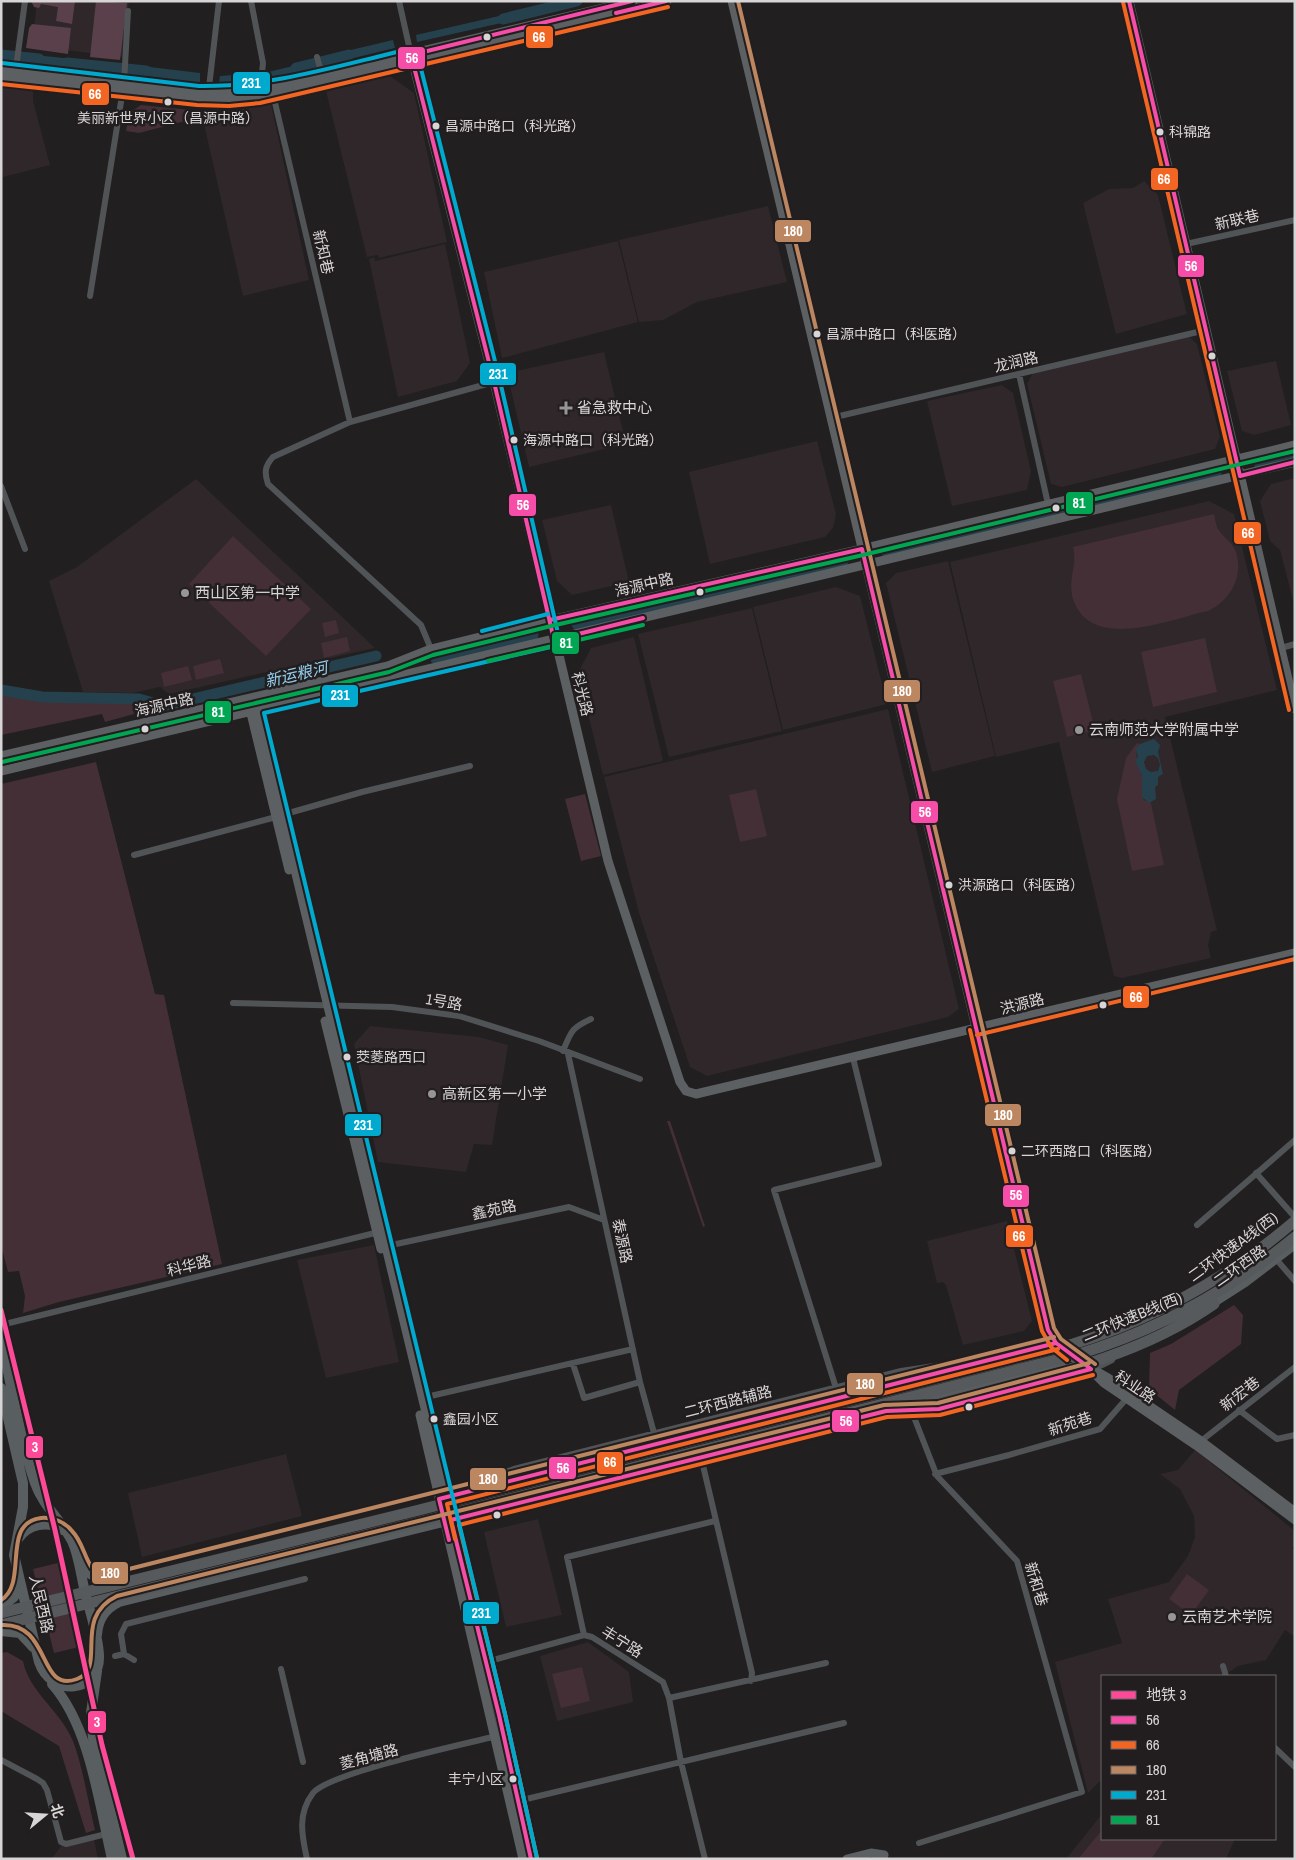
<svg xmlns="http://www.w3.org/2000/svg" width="1296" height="1860" font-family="'Archivo Narrow','Noto Sans SC',sans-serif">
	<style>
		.built { fill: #2f272a }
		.green { fill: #442f37 }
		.forest { fill: #59404a }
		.water { fill: #26414e; fill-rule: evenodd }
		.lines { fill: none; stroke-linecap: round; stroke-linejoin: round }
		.river { stroke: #26414e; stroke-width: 11 }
		.street { stroke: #515456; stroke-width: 6 }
		.secondary { stroke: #5c6062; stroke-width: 9 }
		.primary { stroke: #595e61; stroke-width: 10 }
		.highway { stroke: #575a5d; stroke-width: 11 }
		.highway-bridge { stroke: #575a5d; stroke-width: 11 }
		.bus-1-casing { stroke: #221e1f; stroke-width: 8 }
		.bus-2-casing { stroke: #221e1f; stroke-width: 8 }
		.bus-3-casing { stroke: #221e1f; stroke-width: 8 }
		.bus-4-casing { stroke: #221e1f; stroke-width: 8 }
		.bus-5-casing { stroke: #221e1f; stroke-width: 8 }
		.bus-1 { stroke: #f54da8; stroke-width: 4 }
		.bus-2 { stroke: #f26522; stroke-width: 4 }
		.bus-3 { stroke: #bb8660; stroke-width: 4 }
		.bus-4 { stroke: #00a9ce; stroke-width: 4 }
		.bus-5 { stroke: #00a651; stroke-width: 4 }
		.metro-1-casing { stroke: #221e1f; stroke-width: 9 }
		.metro-1 { stroke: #fe4998; stroke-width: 5 }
		.bus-dot { fill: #d8d5d6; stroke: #221e1f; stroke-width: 2 }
		.poi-dot { fill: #989596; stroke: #221e1f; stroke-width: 2 }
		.labels { text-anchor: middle; stroke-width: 5; stroke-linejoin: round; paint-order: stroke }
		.bus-label { font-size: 14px; fill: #d8d5d6; stroke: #221e1f; text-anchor: start }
		.street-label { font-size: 15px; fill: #d8d5d6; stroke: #221e1f }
		.poi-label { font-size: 15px; fill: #d8d5d6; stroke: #221e1f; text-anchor: start }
		.water-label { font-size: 16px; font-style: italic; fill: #93ceec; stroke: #221e1f }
		.line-badge { stroke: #221e1f; stroke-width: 2 }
		.badge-label { font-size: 14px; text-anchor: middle; font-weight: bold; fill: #fff }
	</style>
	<rect width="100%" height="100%" fill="#211f20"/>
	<path class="built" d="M37 1H129L122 57 32 46Z
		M390 76 414 93 447 242 379 258 378 255 367 257 326 91Z
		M1 85 33 86V101L50 165 3 177 1 167Z
		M271 104 309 280 243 296 202 115Z
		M1144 181 1158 195 1187 314 1116 334 1083 203 1109 189 1133 188Z
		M768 206 787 282 697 302 663 320 639 322 619 240Z
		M618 241 638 322 502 358 484 272Z
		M445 244 470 363 457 381 398 397 369 259 374 257 375 261Z
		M1186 334 1197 344 1220 437 1215 449 1062 487 1051 484 1027 384 1035 369Z
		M604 352 626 444 529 467 507 373Z
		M1276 361 1291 425 1254 435 1242 431 1227 371Z
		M1002 385 1013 393 1031 471 1027 490 952 506 927 401Z
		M817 441 836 514 833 528 825 537 710 564 689 472Z
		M1295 478V608L1280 550 1270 541 1260 501 1271 484Z
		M196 479 375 648 169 694 160 687 133 693 83 692 49 581 77 567Z
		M1209 501 1234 514 1277 690 1165 717 1217 930 1211 932 1208 945 1211 958 1122 978 1114 976 1059 742 996 757 950 562Z
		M611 505 629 582 572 595 557 581 542 520Z
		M948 561 995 756 932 772 886 583 896 573Z
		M836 587 860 596 887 704 783 730 753 607Z
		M752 608 782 731 669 757 638 634Z
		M634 637 663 761 603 775 578 673 591 648Z
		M888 709 959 1009 948 1017 707 1076 690 1067 639 913 604 777Z
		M370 1026 479 1037 508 1045 492 1145 474 1144 466 1172 378 1162 354 1044Z
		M1007 1221 1032 1321 1024 1331 963 1345 946 1285 943 1282 937 1283 927 1241Z
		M374 1245 399 1362 326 1378 297 1260Z
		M1195 1450 1295 1531V1545L1292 1548 1295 1550V1637L1285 1630 1266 1660 1238 1666 1224 1676H1102V1779L1088 1793 1055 1662 1122 1643 1108 1599 1169 1582 1188 1556 1195 1537 1194 1516 1180 1489 1160 1474 1178 1470Z
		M286 1454 302 1516 142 1557 128 1493Z
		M538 1519 562 1615 506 1627 484 1532Z
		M588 1642 629 1672 633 1702 557 1721 540 1656Z
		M1102 1814V1839H1235L1226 1859H1066Z
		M93 1834 98 1859H47L53 1857 64 1842Z"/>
	<path class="green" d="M141 105 190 110 192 116 189 120 139 133 126 131 129 113Z
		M1214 514C1215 518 1216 526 1218 529 1223 537 1231 541 1235 550 1245 574 1231 601 1208 611 1170 619 1091 653 1073 599 1067 579 1078 566 1073 547Z
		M233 536 311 609 266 656 189 584Z
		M336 620 339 633 325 637 322 623Z
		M347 637 350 651 324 658 321 643Z
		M1205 638 1217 692 1153 707 1141 652Z
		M220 659 224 673 196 680 193 666Z
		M188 666 192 680 164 687 161 673Z
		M1081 674 1095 730 1067 737 1053 681Z
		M1 692 46 699 132 701 134 714 105 722 102 714 1 735Z
		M1137 743 1140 744C1132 755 1140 765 1142 777 1143 785 1141 793 1144 800L1151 803 1164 865 1132 871 1117 799 1126 758Z
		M96 762 155 994 164 995 222 1264 59 1302 23 1313 25 1296 19 1271 8 1272 1 1245V784Z
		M756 789 767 836 740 842 729 795Z
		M585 794 601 856 581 861 565 799Z
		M667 1121H670L705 1226 703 1227Z
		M1234 1305 1243 1315 1241 1344 1179 1390 1175 1410 1149 1389 1150 1353 1171 1344Z
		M58 1563 79 1647 54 1653 33 1569Z
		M1187 1574 1209 1590 1191 1615 1169 1599Z
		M7 1652 23 1661C29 1692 60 1710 73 1741 83 1767 88 1802 95 1830L86 1833 59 1746 1 1711V1653Z
		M582 1667 590 1701 561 1708 552 1674Z
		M1102 1830V1839H1165L1151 1859H1078Z"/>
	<path class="forest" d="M31 1H75L72 24 56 21 58 7 41 4 39 8 34 7Z
		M96 1 127 3 120 60 90 57Z
		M32 24 71 28 68 54 26 48 29 28Z"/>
	<path class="water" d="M562 1H569L570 5 530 17 528 11Z
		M517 12 519 19 417 42 416 35Z
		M393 40 395 48 337 62 334 54Z
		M25 54 83 60 82 69 23 62Z
		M91 61 122 64V73L90 69Z
		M310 62 312 68 268 79V72Z
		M133 65 200 73V83L131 74Z
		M258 73 259 81 219 83 220 76Z
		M1154 739 1160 745 1158 752 1163 774 1158 777V785L1155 787 1156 799 1149 803 1142 797V776L1135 760 1138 757 1136 749 1140 744ZM1154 755 1158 758 1160 765 1158 771 1151 772 1146 769 1144 762 1147 756Z"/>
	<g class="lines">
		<path class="river" d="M503 19 577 1
			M1 55 39 59
			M67 63 146 71
			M296 68 349 55
			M1259 463 1295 455
			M886 551 1216 473
			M577 624 843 561
			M436 659 533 635
			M1 690 42 697 139 699 163 706 376 656"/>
		<path class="street" d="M251 1 263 63 262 73 265 91
			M399 1 411 55
			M317 57 322 75
			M15 75 25 1
			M272 90 350 422
			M208 96 219 1
			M1186 244 1295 220
			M90 296 124 83 128 11
			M1019 374 1048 504
			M831 418 1206 330
			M1 486 25 549
			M1281 648 1295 644
			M431 649 421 625 268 484C264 472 265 466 273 457L350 422 494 382
			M282 815 362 792 470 766
			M134 855 276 817
			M233 1003 392 1007 459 1016 539 1041 640 1079
			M563 1051C571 1032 571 1028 591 1019
			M568 1054 640 1382 654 1433
			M1256 1173 1293 1215
			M1197 1225 1295 1140
			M387 1246 569 1207 604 1220
			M1276 1259 1295 1281
			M1 1325 379 1232
			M573 1364 584 1398 640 1382
			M836 1388 774 1190 879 1164 853 1058
			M422 1398 633 1349
			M1239 1410 1277 1439 1295 1435
			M914 1411C946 1410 978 1399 1009 1391 1043 1383 1081 1377 1112 1360
			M912 1412 937 1476 1017 1561 1082 1792 919 1843
			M1201 1441 1295 1367
			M701 1457 752 1673 751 1681
			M935 1474 1009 1455 1100 1429 1127 1398
			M446 1498 483 1480 514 1469 901 1371 1020 1353
			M584 1635 567 1557 715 1521
			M115 1656 124 1654
			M134 1660 124 1654 121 1634 126 1624 305 1579
			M486 1662 584 1635 592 1637 663 1682 669 1698 681 1762 705 1859
			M1223 1666 1226 1676
			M281 1669 303 1762
			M669 1698 826 1663
			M1275 1748 1295 1767
			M1 1760 37 1779 43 1783 47 1790 61 1842 66 1844 106 1834
			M518 1801 844 1723
			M307 1859C302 1836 297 1814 313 1793 329 1773 464 1744 497 1736"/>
		<path class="secondary" d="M732 1 1048 1330 1056 1343 1078 1361 1108 1378 1201 1441 1295 1512
			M1129 1 1295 709
			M411 55 494 382 608 861 680 1082 686 1091 696 1094 1295 953
			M1 69 208 92 258 90 633 1
			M1 78 198 99 229 100 259 97 667 1
			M255 704 499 1715 531 1859
			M249 705 289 870
			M1 756 388 666 431 649 550 620 862 549 1295 445
			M1 771 1295 462
			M325 1021 381 1249
			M1096 1375 1104 1383 1197 1446 1295 1520
			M420 1415 523 1859
			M847 1859 871 1853 884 1855"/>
		<path class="primary" d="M1206 1307 1245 1282 1295 1244
			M1 1339C12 1387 19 1437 35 1483 43 1506 61 1520 72 1541 79 1556 81 1576 85 1592 90 1612 98 1635 99 1655 101 1693 51 1698 39 1662L14 1555 23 1507V1483L1 1388
			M930 1400 1061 1366
			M461 1515 486 1511 894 1409
			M18 1539C28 1524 48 1520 63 1530
			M80 1562C90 1580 106 1582 125 1577
			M1 1607 14 1597 18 1581
			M1 1631 20 1633 33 1647
			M97 1635C98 1619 105 1609 119 1602L467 1516
			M97 1671 91 1713 93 1738 122 1859
			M52 1684C90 1727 99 1803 112 1859"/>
		<path class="highway" d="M886 1411 943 1402
			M480 1489 516 1474 823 1397"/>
		<path class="highway-bridge" d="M823 1397 906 1381
			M943 1402C1036 1378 1134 1360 1214 1304
			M1 1613 419 1510 1073 1344C1157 1318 1228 1278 1295 1221
			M1 1625 427 1520 1076 1355C1158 1330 1229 1291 1295 1237"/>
		<g class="bus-1-casing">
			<path id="bus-1" d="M632 1 411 55 494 382 554 640 643 618
				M1129 1 1240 476 1295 462
				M616 13 666 1
				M550 620 862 549 1048 1330 1056 1343 1091 1369
				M449 1540 439 1499 1056 1343
				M531 1859 499 1715 451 1520 886 1411 939 1409 1091 1369"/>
		</g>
		<g class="bus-2-casing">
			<path id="bus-2" d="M1123 2 1289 710
				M1 84 197 105 229 106 260 103 668 7
				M970 1030 1042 1331 1051 1347 1067 1360
				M977 1035 1295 959
				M455 1539 447 1504 1058 1349
				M537 1858 505 1714 459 1525 887 1417 940 1415 1093 1375"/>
		</g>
		<g class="bus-3-casing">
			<path id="bus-3" d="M738 1 1054 1328 1061 1339 1095 1364
				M1 1600C29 1583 0 1523 41 1518 53 1517 65 1522 72 1531 82 1541 84 1556 92 1568L103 1573H113L1054 1337
				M1 1625C52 1622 37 1694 77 1679 108 1668 71 1618 117 1596L884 1405 938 1403 1089 1363"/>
		</g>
		<g class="bus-4-casing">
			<path id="bus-4" d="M2 63 199 86C272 87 340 65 410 49L417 53 500 381 560 642 555 646 264 713 505 1714 537 1858
				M482 631 548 614"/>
		</g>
		<g class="bus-5-casing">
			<path id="bus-5" d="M488 661 643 625
				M2 762 389 672 433 655 551 626 863 555 1295 451"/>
		</g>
		<use href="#bus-1" class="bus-1"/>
		<use href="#bus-2" class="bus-2"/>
		<use href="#bus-3" class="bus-3"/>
		<use href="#bus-4" class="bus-4"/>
		<use href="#bus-5" class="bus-5"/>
		<g class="metro-1-casing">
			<path id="metro-1" d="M1 1310 55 1530 102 1745 133 1859"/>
		</g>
		<use href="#metro-1" class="metro-1"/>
	</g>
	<g class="bus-dot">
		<circle cx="487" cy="37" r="4.5"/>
		<circle cx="168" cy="102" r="4.5"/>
		<circle cx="436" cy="126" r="4.5"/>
		<circle cx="1160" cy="132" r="4.5"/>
		<circle cx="817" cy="334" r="4.5"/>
		<circle cx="1212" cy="356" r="4.5"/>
		<circle cx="514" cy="440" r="4.5"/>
		<circle cx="1056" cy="508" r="4.5"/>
		<circle cx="700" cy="592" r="4.5"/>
		<circle cx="145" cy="729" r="4.5"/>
		<circle cx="949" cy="885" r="4.5"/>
		<circle cx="1103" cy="1005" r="4.5"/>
		<circle cx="347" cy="1057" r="4.5"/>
		<circle cx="1012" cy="1151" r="4.5"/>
		<circle cx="969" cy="1407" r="4.5"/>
		<circle cx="434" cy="1419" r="4.5"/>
		<circle cx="497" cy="1515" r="4.5"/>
		<circle cx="513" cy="1779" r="4.5"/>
	</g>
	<g class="poi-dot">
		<path d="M563.5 400.5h5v5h5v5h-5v5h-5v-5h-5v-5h5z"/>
		<circle cx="185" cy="593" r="5"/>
		<circle cx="1079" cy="730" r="5"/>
		<circle cx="432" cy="1094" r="5"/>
		<circle cx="1172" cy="1617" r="5"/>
	</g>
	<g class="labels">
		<g class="bus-label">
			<text x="168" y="123" text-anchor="middle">美丽新世界小区（昌源中路）</text>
			<text x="445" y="131">昌源中路口（科光路）</text>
			<text x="1169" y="137">科锦路</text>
			<text x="826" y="339">昌源中路口（科医路）</text>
			<text x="523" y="445">海源中路口（科光路）</text>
			<text x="958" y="890">洪源路口（科医路）</text>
			<text x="356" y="1062">茭菱路西口</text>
			<text x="1021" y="1156">二环西路口（科医路）</text>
			<text x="443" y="1424">鑫园小区</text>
			<text x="504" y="1784" text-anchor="end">丰宁小区</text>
		</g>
		<g class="street-label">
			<text transform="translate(1237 220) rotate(-13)" y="5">新联巷</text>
			<text transform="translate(323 252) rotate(77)" y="5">新知巷</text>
			<text transform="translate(1016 362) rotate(-13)" y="5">龙润路</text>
			<text transform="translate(644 585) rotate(-13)" y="5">海源中路</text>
			<text transform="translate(582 694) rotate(76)" y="5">科光路</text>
			<text transform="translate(164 705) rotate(-13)" y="5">海源中路</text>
			<text transform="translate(444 1002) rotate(10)" y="5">1号路</text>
			<text transform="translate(1022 1004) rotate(-14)" y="5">洪源路</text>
			<text transform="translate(494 1210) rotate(-12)" y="5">鑫苑路</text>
			<text transform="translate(622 1241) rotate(78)" y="5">泰源路</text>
			<text transform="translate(1233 1247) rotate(-36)" y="5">二环快速A线(西)</text>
			<text transform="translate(189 1266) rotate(-14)" y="5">科华路</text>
			<text transform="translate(1240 1266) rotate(-35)" y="5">二环西路</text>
			<text transform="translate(1132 1317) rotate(-22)" y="5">二环快速B线(西)</text>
			<text transform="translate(1135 1387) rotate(34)" y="5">科业路</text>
			<text transform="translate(1240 1394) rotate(-38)" y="5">新宏巷</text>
			<text transform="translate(728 1402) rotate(-14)" y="5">二环西路辅路</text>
			<text transform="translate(1070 1424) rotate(-18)" y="5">新苑巷</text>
			<text transform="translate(1036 1584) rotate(73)" y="5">新和巷</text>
			<text transform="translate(41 1604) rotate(77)" y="5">人民西路</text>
			<text transform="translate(622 1642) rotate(32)" y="5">丰宁路</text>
			<text transform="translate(369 1757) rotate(-15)" y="5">菱角塘路</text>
		</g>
		<g class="poi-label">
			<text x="577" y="413">省急救中心</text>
			<text x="195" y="598">西山区第一中学</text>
			<text x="1089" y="735">云南师范大学附属中学</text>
			<text x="442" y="1099">高新区第一小学</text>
			<text x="1182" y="1622">云南艺术学院</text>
		</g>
		<g class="water-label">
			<text transform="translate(296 674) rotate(-13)" y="6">新运粮河</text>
		</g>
	</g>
	<g class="line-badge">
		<rect x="525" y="25" width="29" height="24" rx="5" fill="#f26522"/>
		<rect x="397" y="46" width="29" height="24" rx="5" fill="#f54da8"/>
		<rect x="232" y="71" width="39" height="24" rx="5" fill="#00a9ce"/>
		<rect x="81" y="82" width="29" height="24" rx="5" fill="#f26522"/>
		<rect x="1150" y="167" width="29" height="24" rx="5" fill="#f26522"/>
		<rect x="774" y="219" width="38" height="24" rx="5" fill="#bb8660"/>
		<rect x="1177" y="254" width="28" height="24" rx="5" fill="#f54da8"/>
		<rect x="479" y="362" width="38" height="24" rx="5" fill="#00a9ce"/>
		<rect x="1065" y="491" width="29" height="24" rx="5" fill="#00a651"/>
		<rect x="508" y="493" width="29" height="24" rx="5" fill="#f54da8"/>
		<rect x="1233" y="521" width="29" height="24" rx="5" fill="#f26522"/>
		<rect x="551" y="631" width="29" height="24" rx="5" fill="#00a651"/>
		<rect x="883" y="679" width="38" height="24" rx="5" fill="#bb8660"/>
		<rect x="321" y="684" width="38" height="24" rx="5" fill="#00a9ce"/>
		<rect x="204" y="700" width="28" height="24" rx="5" fill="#00a651"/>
		<rect x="910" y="800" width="29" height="24" rx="5" fill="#f54da8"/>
		<rect x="1122" y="985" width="28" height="24" rx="5" fill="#f26522"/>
		<rect x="984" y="1103" width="38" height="24" rx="5" fill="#bb8660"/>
		<rect x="344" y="1113" width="38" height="24" rx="5" fill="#00a9ce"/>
		<rect x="1002" y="1184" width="28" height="24" rx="5" fill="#f54da8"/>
		<rect x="1005" y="1224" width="29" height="24" rx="5" fill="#f26522"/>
		<rect x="846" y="1372" width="38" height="24" rx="5" fill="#bb8660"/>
		<rect x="831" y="1409" width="29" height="24" rx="5" fill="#f54da8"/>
		<rect x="25" y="1435" width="19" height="24" rx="5" fill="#fe4998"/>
		<rect x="596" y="1451" width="28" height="24" rx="5" fill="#f26522"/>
		<rect x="548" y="1456" width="29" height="24" rx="5" fill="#f54da8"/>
		<rect x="469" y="1467" width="38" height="24" rx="5" fill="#bb8660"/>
		<rect x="91" y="1561" width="38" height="24" rx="5" fill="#bb8660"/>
		<rect x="462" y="1601" width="38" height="24" rx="5" fill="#00a9ce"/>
		<rect x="87" y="1710" width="20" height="24" rx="5" fill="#fe4998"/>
	</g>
	<g class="badge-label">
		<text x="539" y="42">66</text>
		<text x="412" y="63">56</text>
		<text x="251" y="88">231</text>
		<text x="95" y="99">66</text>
		<text x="1164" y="184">66</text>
		<text x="793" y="236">180</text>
		<text x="1191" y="271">56</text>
		<text x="498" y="379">231</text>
		<text x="1079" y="508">81</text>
		<text x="523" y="510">56</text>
		<text x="1248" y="538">66</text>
		<text x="566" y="648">81</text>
		<text x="902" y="696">180</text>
		<text x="340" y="700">231</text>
		<text x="218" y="717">81</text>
		<text x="925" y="817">56</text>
		<text x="1136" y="1002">66</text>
		<text x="1003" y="1120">180</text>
		<text x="363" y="1130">231</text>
		<text x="1016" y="1200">56</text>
		<text x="1019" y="1241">66</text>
		<text x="865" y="1389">180</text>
		<text x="846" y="1426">56</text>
		<text x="35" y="1452">3</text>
		<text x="610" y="1467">66</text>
		<text x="563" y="1473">56</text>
		<text x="488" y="1484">180</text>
		<text x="110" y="1578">180</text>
		<text x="481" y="1618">231</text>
		<text x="97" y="1727">3</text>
	</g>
	<rect width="1296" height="1860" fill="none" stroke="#d8d5d6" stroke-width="5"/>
	<rect x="1101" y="1675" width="175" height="165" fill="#221e1f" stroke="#6b6768"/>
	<rect x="1111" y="1691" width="25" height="8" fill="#fe4998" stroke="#6b6768"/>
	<text x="1146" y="1700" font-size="15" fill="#d8d5d6">地铁 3</text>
	<rect x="1111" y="1716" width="25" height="8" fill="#f54da8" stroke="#6b6768"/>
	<text x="1146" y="1725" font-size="15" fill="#d8d5d6">56</text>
	<rect x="1111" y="1741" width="25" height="8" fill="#f26522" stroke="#6b6768"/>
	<text x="1146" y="1750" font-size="15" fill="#d8d5d6">66</text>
	<rect x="1111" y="1766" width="25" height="8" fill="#bb8660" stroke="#6b6768"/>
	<text x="1146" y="1775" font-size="15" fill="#d8d5d6">180</text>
	<rect x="1111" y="1791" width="25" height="8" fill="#00a9ce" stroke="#6b6768"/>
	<text x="1146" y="1800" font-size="15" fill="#d8d5d6">231</text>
	<rect x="1111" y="1816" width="25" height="8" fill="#00a651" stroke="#6b6768"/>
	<text x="1146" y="1825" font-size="15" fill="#d8d5d6">81</text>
	<g transform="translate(45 1815) rotate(72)" stroke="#221e1f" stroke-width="4" paint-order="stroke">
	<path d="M0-4L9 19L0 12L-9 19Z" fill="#d8d5d6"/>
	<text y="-8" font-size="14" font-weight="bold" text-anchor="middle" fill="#d8d5d6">北</text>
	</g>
</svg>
